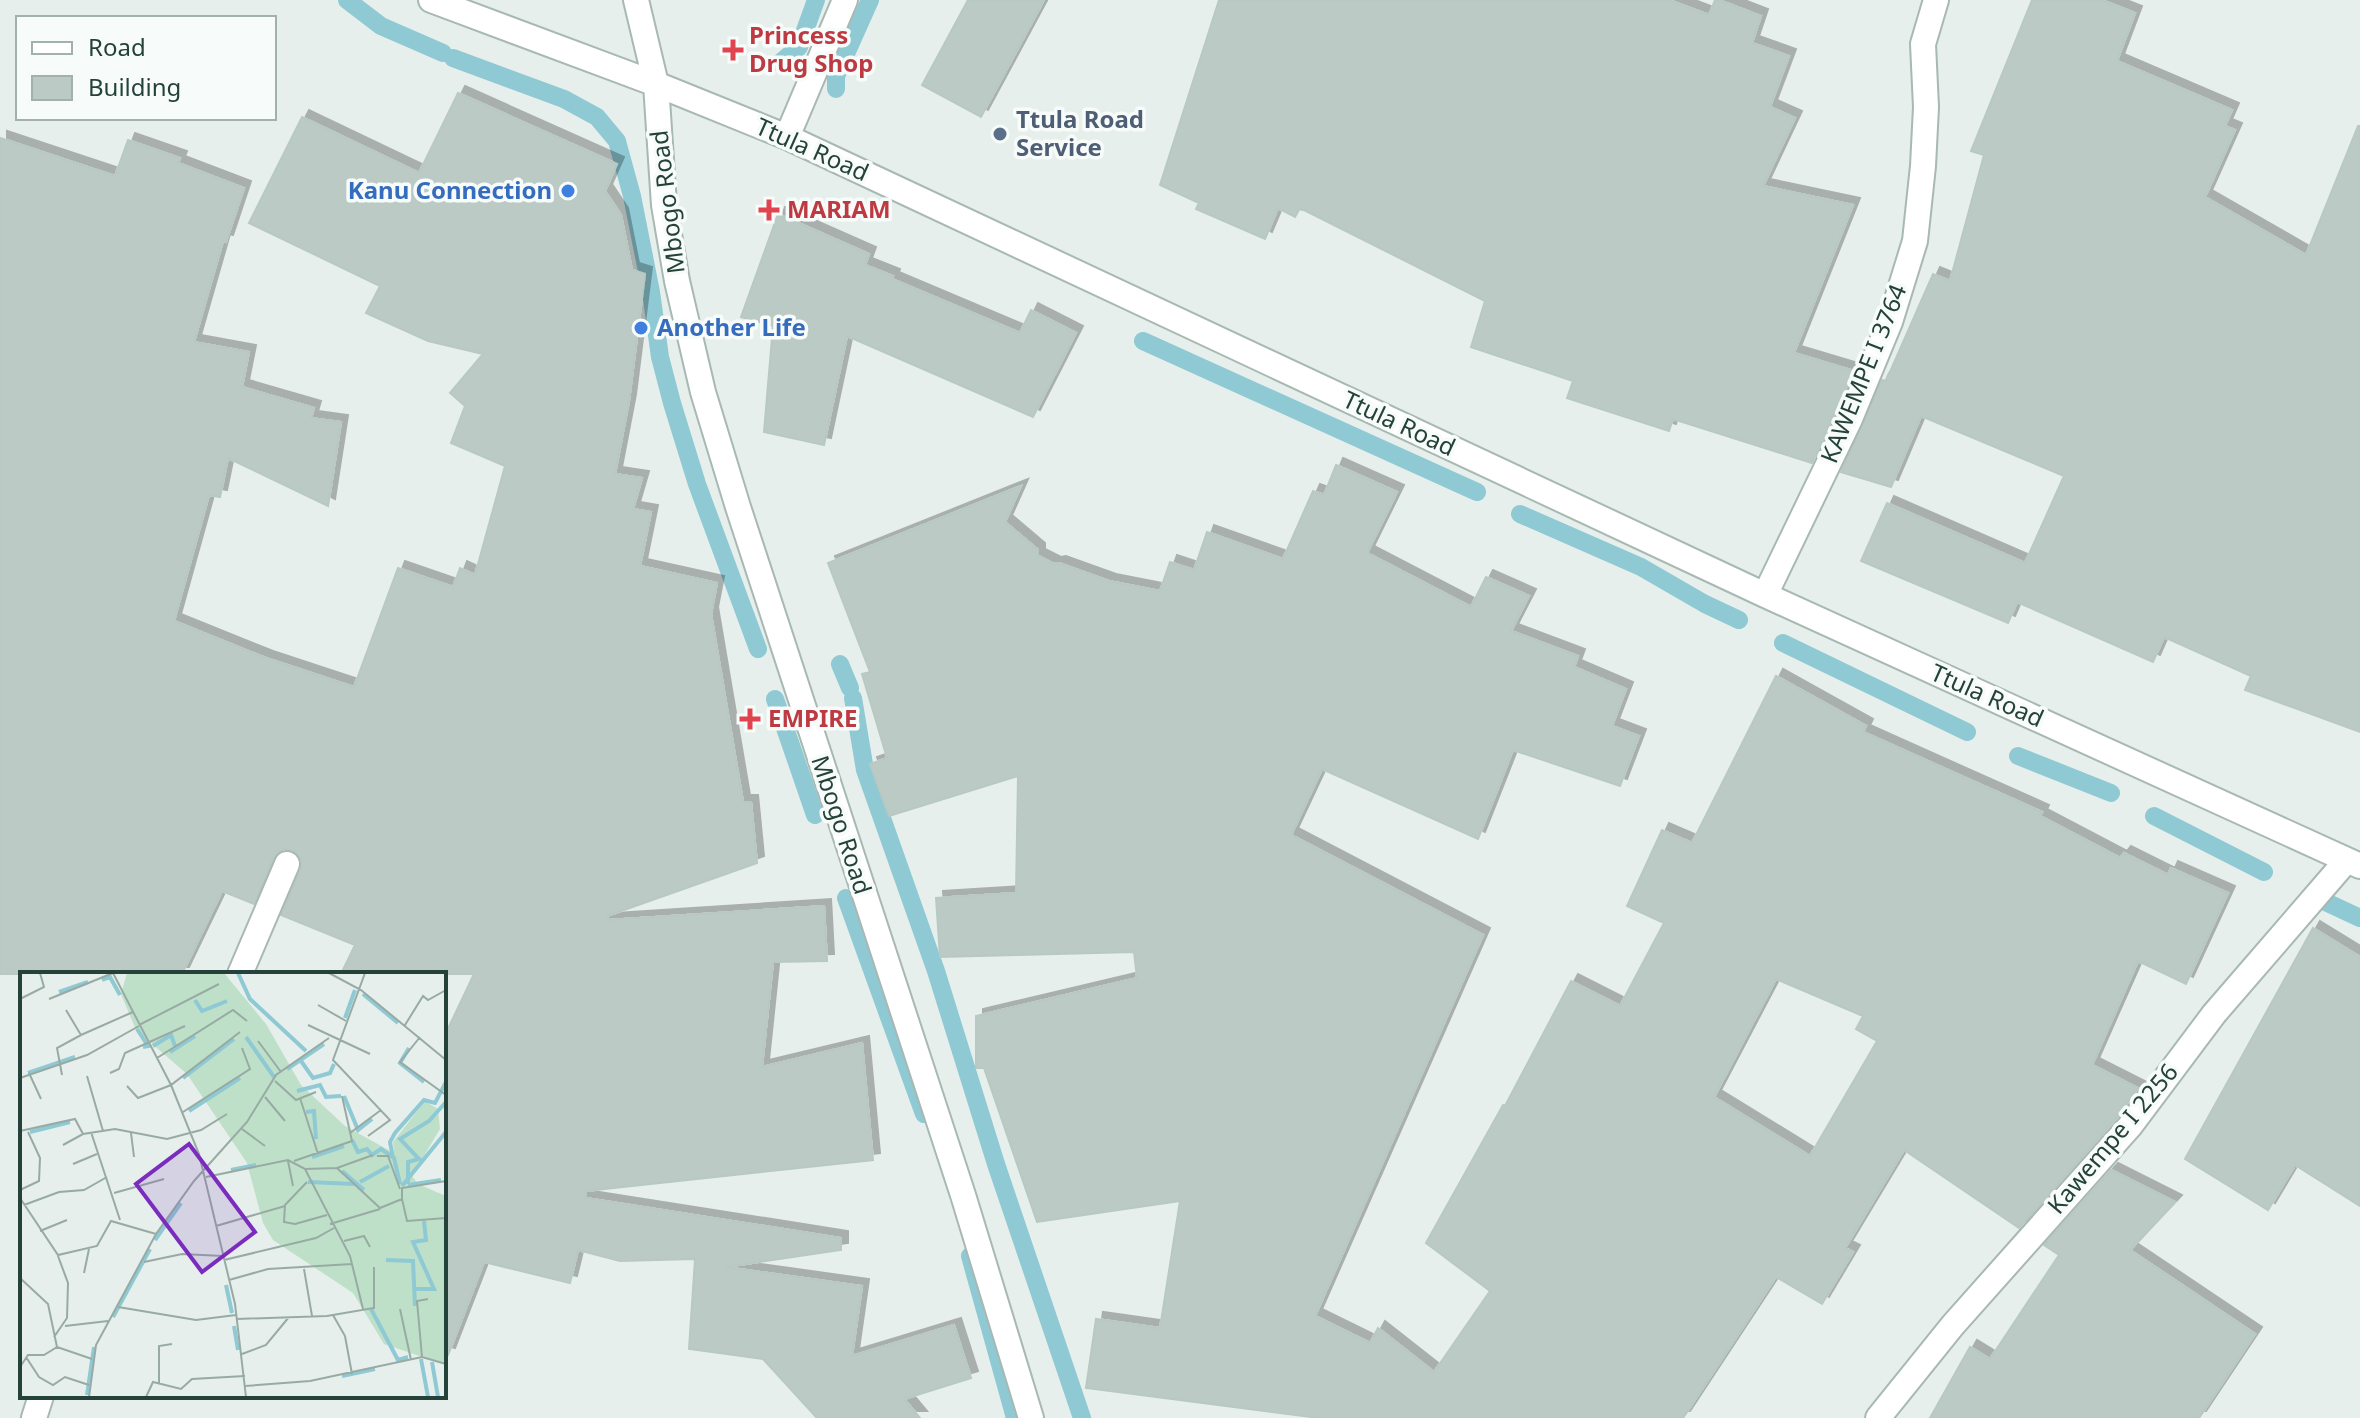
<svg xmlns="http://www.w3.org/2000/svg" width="2360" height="1418" font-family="'Noto Sans',sans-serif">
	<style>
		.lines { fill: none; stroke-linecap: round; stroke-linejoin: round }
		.stream { stroke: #8ec9d4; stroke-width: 18 }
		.building { fill: #bbcac4; stroke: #b8c9c2; stroke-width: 2; fill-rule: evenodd; filter: url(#shadow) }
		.minor-casing { stroke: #a8b8b2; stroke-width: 28 }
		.minor { stroke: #fff; stroke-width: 24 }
		.health-dot { fill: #e0444e; stroke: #f7fbf9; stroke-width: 3 }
		.service-dot { fill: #5c6f8a; stroke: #f7fbf9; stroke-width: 3 }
		.shop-dot { fill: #3f7fe0; stroke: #f7fbf9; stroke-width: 3 }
		.labels { text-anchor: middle; stroke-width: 7; stroke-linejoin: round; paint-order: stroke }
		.health-label { font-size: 24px; font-weight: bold; fill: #be3a42; stroke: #f7fbf9; text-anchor: start }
		.service-label { font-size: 24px; font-weight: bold; fill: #4e5e75; stroke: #f7fbf9; text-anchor: start }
		.street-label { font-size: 24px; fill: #24423a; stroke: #f7fbf9 }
		.shop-label { font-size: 24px; font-weight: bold; fill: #366cbe; stroke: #f7fbf9; text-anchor: end }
		.inset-river { fill: none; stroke: #8ec9d4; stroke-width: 4 }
		.inset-road { fill: none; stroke: #98aaa4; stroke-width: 2 }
		.view { fill: #7b2cbf; fill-opacity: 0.15; stroke: #7b2cbf; stroke-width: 4 }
		.inset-edge { fill: none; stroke: #24423a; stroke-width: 4 }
	</style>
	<defs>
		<filter id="shadow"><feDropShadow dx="7" dy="-7" stdDeviation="0" flood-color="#0004"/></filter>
	</defs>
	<rect width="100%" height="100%" fill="#e6efeb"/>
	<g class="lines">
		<path class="stream" d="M347 0 381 26 443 53
			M453 58 564 99 597 117 617 141 632 196 651 292 660 357 672 403 697 484 758 649
			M780 63 799 47 816 0
			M836 89V76L870 0
			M1143 341 1477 492
			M1520 514 1641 567 1705 604 1739 620
			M1783 643 1967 732
			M840 664 850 688
			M853 698 865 770 936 971 996 1164 1082 1418
			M775 699 815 815
			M2018 756 2111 793
			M2154 816 2264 872
			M2315 897 2360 918
			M846 898 924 1114
			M970 1256 1015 1418"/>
	</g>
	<path class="building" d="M968 0H1044L981 117 922 85Z
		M1219 0H1669L1709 15 1715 0H1719L1761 16 1752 43 1789 56 1770 107 1795 118 1763 186 1853 205 1794 353 1854 371 1812 463 1673 419 1669 431 1567 398 1573 381 1471 347 1485 301 1300 208 1295 217 1278 208 1265 239 1196 209 1199 203 1160 185Z
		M2032 0H2102L2135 13 2117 61 2232 110 2225 126 2235 130 2205 197 2306 255 2358 126H2360V732L2245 690 2251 676 2164 637 2153 662 2017 602 2008 623 1861 561 1887 503 2025 563 2064 476 1921 416 1891 487 1841 472 1882 380 1886 381 1933 274 1950 281 1984 155 1971 151Z
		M458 93 617 164 605 191 621 215 632 270 645 274 629 401 615 474 642 478 633 509 651 512 640 566 717 583 711 614 743 802H751L757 863 607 916 608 920 824 906 827 961 773 962 762 1067 862 1043 873 1160 586 1191V1198L841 1238V1250L725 1267 862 1286 852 1356 954 1325 971 1378 904 1399 920 1418H817L763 1359 689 1349 695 1259 620 1261 578 1250 570 1283 484 1262 448 1355 444 1354V1037L474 974H341L355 945 281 915 301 869 302 861 294 851 284 849 274 857 254 904 222 891 182 974H0V138L115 176 128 140 180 158 178 163 244 188 226 242 223 241 194 342 249 352 242 387 314 408 311 418 341 422 328 506 228 458 220 497 209 495 174 621 266 658 354 687 398 568 453 587 460 568 475 575 505 466 451 443 465 406 450 393 483 354 428 341 366 313 380 286 249 223 302 117 419 173Z
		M778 214 869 254 865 265 893 276 892 279 1020 333 1031 310 1076 333 1033 417 847 336 824 445 764 432 773 326 741 317Z
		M1336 465 1397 492 1367 553 1471 607 1486 577 1529 596 1511 631 1578 656 1574 667 1626 689 1612 726 1639 736 1620 786 1513 750 1478 839 1322 769 1291 835 1483 935 1315 1316 1370 1343 1378 1328 1434 1372 1490 1291 1426 1243 1503 1105 1505 1106 1571 981 1620 1006 1664 923 1627 906 1662 830 1692 843 1776 676 1866 726 1863 732 2042 812 2040 816 2120 858 2124 853 2168 875 2171 868 2228 893 2186 984 2138 961 2092 1065 2138 1088 2118 1116 2019 1228 1904 1150 1845 1248 1853 1252 1822 1304 1776 1277 1683 1418H1319L1086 1388 1096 1319 1160 1328 1180 1201 1037 1222 984 1068H976V1016L1137 978 1134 952 940 957 936 898 1016 893 1018 776 889 816 870 764 887 758 862 674 870 672 828 563 1021 486 1005 522 1038 550V556L1054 564 1059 563 1109 581 1160 591 1170 562 1194 570 1207 532 1283 559 1313 491 1324 495ZM1776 979 1863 1016 1856 1029 1877 1041 1810 1156 1714 1097Z
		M2313 928 2360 957V1206L2295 1165 2268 1210 2185 1159Z
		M2111 1170 2175 1202 2130 1250 2255 1334 2199 1418H1930L1970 1347 1990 1359 2059 1255 2044 1245Z"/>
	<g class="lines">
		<g class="minor-casing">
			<path id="minor" d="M431 0 656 84 787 137 1765 595 2360 866
				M636 0 656 84 664 205 677 281 703 392 738 507 963 1195 1031 1418
				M787 137 845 0
				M1765 595 1850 419 1890 322 1915 241 1923 166 1926 107 1923 44 1936 0
				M240 974 287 864
				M34 1418 41 1396
				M1878 1418 1953 1325 2130 1126 2214 1014 2347 860"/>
		</g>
		<use href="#minor" class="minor"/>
	</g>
	<g class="health-dot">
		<path d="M729 38h8v8h8v8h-8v8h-8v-8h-8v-8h8z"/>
		<path d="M765 198h8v8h8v8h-8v8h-8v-8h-8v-8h8z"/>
		<path d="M746 707h8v8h8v8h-8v8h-8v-8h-8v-8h8z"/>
	</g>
	<circle class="service-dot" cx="1000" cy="134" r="8"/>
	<g class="shop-dot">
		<circle cx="568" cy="191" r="8"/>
		<circle cx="641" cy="328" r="8"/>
	</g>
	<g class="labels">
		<g class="health-label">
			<text x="749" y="44">Princess<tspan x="749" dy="28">Drug Shop</tspan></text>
			<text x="787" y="218">MARIAM</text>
			<text x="768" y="727">EMPIRE</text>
		</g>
		<g class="service-label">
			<text x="1016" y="128">Ttula Road<tspan x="1016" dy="28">Service</tspan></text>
		</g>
		<g class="street-label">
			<text transform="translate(812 150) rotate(24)" y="8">Ttula Road</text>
			<text transform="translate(668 202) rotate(-97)" y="8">Mbogo Road</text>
			<text transform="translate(1864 374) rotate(-68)" y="8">KAWEMPE I 3764</text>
			<text transform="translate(1399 424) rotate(25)" y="8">Ttula Road</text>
			<text transform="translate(1987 696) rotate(24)" y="8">Ttula Road</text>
			<text transform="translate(841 825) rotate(72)" y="8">Mbogo Road</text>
			<text transform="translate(2113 1139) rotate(-50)" y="8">Kawempe I 2256</text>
		</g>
		<g class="shop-label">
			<text x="552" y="199">Kanu Connection</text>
			<text x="657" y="336" text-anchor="start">Another Life</text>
		</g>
	</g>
	<g transform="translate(20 972)">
		<rect width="426" height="426" fill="#e6efeb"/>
		<path d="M107 1H204L246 52 281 113 325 154 374 181 373 170 405 129 418 137 420 157 392 204 398 212 426 224V393L364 372 333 321 253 268 243 251 227 191 167 102 116 58 101 22Z" fill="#bfe0c8"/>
		<path class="inset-river" d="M218 1 230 27 286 79M82 8 90 5 100 23M39 20 68 10M343 22 378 51M175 28 182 39 207 29M325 46 335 18M117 57 128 74 123 75M226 65 254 105M133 74 151 63 155 74M389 76 380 91 404 110M150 80 175 64M281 89 293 106 310 101 314 92M267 97 304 72M8 101 55 85M163 106 214 67M277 119 300 113 306 125 321 124M324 124 338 158 352 147M169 139 220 106M286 140 294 139 296 167M10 160 50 150M332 168 338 180 347 177 352 183 361 177 374 186 380 212M292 185 324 174M373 186 370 170 375 161 404 128 415 131 426 110M211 198 236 193M322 199 344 218M288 210 334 212M340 210 369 194M388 212V190L399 187 380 167 409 149 426 130M388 213 421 208M382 214 426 160M135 268 161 231M366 288 393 289 395 334M206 313 212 341M396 317H414L393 270 406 268 404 249M351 337 378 388 388 385M93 345 130 277M214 354 218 378M401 387 408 425M412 390 418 425M322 404 355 397M67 423 74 375"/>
		<path class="inset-road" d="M93 1 151 113 179 182 215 332 226 425M309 1 341 18 426 88M345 1 313 88 370 148 348 164M0 27 24 15 20 1M29 27 93 1M298 33 326 49M119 53 199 12M288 53 350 82M385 53 403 24 408 28 426 18M61 63 113 40M400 65 380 90 426 123M238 69 261 100M137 86 213 38 227 49M9 101 21 127M90 101 99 97 105 81 165 54M42 103 37 76 61 63 46 38M67 104 83 159M0 106 67 83 119 54M255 109 276 128 296 120M107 114 118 126 151 113 220 60M245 125 265 149M280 126 298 182M163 140 230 97 222 76M222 157 245 174M0 159 55 147 63 162M71 160 100 248M111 161 114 185M330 161 361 138M43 173 63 162 95 157 147 167 181 158 207 142M357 184H368L380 217M268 189 273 214M274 189 332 169 322 124M53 192 77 182M317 196 353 183M285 197 330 284 343 337M186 205 268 188 285 197 317 196 360 236 382 227V216L426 209M0 218 19 209 20 186 8 160M94 221 144 207M0 226 38 283 77 274 91 249 136 262M382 227 387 249 426 246M4 233 39 220 64 218 87 205M275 252 264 250 265 233 287 210M275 252 307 243M310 252 360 237M196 254 265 234M20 259 47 248M324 269 344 264 350 275M204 288 296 266 314 256M124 290 162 282 203 284M284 297 292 344M64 301 69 277M0 306 28 332 37 375 72 387M209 308 248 297 332 292M98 335 176 348 216 343M380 337 391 388M313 343 325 364 332 402M217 347 307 344 354 336V295M45 354 88 349M34 365 47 346 48 311 38 284M222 382 246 373 269 345M6 385 19 405 33 413 45 405 69 413M402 385 397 329 408 327M0 395 8 383H24L37 375M139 412V374L152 372M225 414 290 409 402 385 426 392M69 425 76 373 136 262 174 209 227 150 256 103 309 66M126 425 133 410 161 417 172 407 225 404"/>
		<path class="view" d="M169 172 235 260 182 300 116 212Z"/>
		<rect width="426" height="426" class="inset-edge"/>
	</g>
	<rect x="16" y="16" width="260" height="104" fill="#f7fbf9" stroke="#a3b1ad" stroke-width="2"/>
	<rect x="32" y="42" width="40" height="12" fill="#ffffff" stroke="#a3b1ad" stroke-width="2"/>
	<text x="88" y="56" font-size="24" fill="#24423a">Road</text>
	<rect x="32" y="76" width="40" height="24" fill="#bbcac4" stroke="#a3b1ad" stroke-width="2"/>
	<text x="88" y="96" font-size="24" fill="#24423a">Building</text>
</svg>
